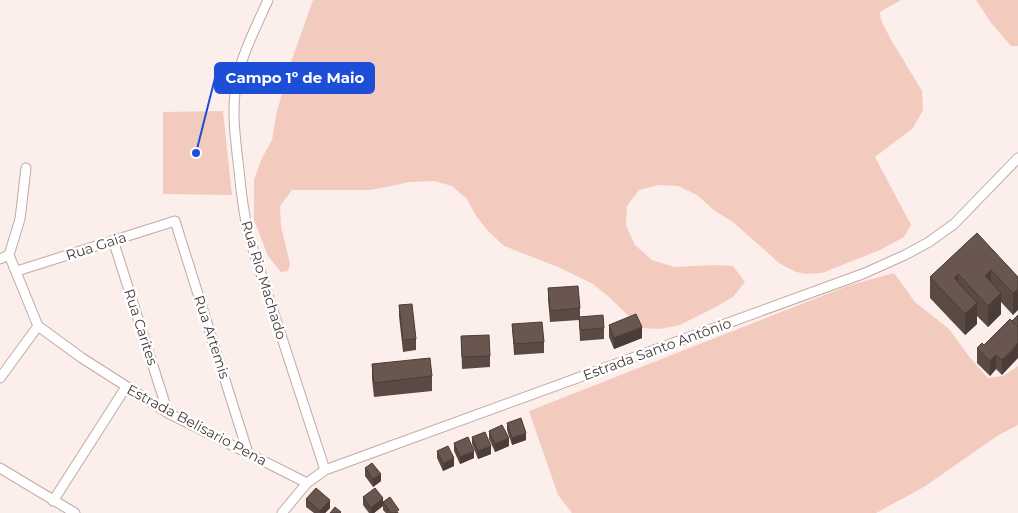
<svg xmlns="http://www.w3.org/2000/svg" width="1018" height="513" font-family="Montserrat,sans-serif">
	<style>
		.green { fill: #f3cbbe }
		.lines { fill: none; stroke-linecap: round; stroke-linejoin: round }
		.street-casing { stroke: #c0aaa3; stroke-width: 11 }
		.street { stroke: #fff; stroke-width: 9 }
		.wall { fill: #5a4a44 }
		.shaded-wall { fill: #4a3c37 }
		.building { fill: #69564f; stroke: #4a3c37 }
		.labels { text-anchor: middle; stroke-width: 5; stroke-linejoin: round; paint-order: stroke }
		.street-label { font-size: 14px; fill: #433a37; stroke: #fff }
		.leader { fill: none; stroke: #1d4ed8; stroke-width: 2 }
		.callout-dot { fill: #1d4ed8; stroke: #fff; stroke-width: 2 }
		.callout { fill: #1d4ed8; stroke: #1d4ed8; stroke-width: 2 }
		.callout-label { font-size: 15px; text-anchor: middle; font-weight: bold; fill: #fff }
	</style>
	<rect width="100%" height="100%" fill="#fceeea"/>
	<path class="green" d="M313 0H901L880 12 881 20 890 38 922 91 923 110 913 128 875 157 911 225 904 237 880 250 822 273 807 274 796 272 779 263 733 222 715 211 697 195 678 186 658 185 639 190 627 206 626 225 635 245 652 260 674 267 714 265 733 266 745 282 733 297 716 307 680 325 660 329 641 328 608 296 593 284 558 267 504 246 489 232 476 216 467 199 452 186 434 181 410 182 371 190H292L280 206 281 226 290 264 288 271 281 272 268 256 254 220V180L261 160 272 140 276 115 289 68Z
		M976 0H1018V46H1011L991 23Z
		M223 111 232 195 163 194V112Z
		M894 273 915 302 949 329 968 355 988 378 1003 376 1018 366V425L997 436 924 487 876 513H572L558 495 529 411 850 285Z"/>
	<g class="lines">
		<g class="street-casing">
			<path id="street" d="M268 0C258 23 245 47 239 71 230 106 235 135 239 170 241 192 244 215 249 237L325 470
				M113 240 168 413
				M9 255 38 326 82 358 168 413 307 483
				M9 255 20 219 26 168
				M0 259 9 255
				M17 271 175 221 248 453
				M0 378 38 326
				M0 468 75 513
				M53 501 126 387
				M282 513 307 483 325 470 865 273 905 255 929 242 954 224 1018 158"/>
		</g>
		<use href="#street" class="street"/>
	</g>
	<path class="wall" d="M977 233 1018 277 1013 315 1001 302V314L988 327 977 316V324L965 335 930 298V277Z
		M548 288 580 308V317L604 328V339L580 341 579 320 550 322 548 299Z
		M399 305 416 339V350L403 352 399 316Z
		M1010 319 1002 375 996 369 990 376 977 363V348L984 345Z
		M512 324 544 342V353L514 355Z
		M609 325 642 338 614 349 609 337Z
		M461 336 490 356V367L462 369Z
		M372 364 432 376V391L374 397 372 379Z
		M507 423 526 440 512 445 507 430Z
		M489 431 509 446 495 452 489 439Z
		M472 437 491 454 478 459 472 444Z
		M454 443 474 458 460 464 454 451Z
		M437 451 454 466 443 471 437 458Z
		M365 468 381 481 373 487 365 476Z
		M363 497 383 506 374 513H369L363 505Z
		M306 499 330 508 325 513H314L306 507Z
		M383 502 399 513H386L383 510Z"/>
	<path class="shaded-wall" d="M991 270V292L985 276Z
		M958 274V295L954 278Z
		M1018 289V310L1013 315V293Z
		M1001 293V314L988 327V306Z
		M977 303V324L965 335V314Z
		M642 327V338L614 349V338Z
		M1018 343V358L1002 375V360Z
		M996 355V369L990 376V361Z
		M526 433V440L512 445V438Z
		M509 438V446L495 452V444Z
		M491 446V454L478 459V451Z
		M474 451V458L460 464V457Z
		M454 458V466L443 471V464Z
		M381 474V481L373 487V479Z
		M383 498V506L374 513H371V508Z
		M330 500V508L325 513H320V511Z"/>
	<path class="building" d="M977 233 1018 277V289L1013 293 991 270 985 276 1001 293 988 306 958 274 954 278 977 303 965 314 930 277Z
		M578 286 580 308 550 311 548 288Z
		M412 304 416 339 403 340 399 305Z
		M636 314 642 327 614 338 609 325Z
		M603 315 604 328 580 330 579 317Z
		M1018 315V327L1012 321Z
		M1010 319 1018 327V343L1002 360 996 355 990 361 977 348 982 343 984 345Z
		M542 322 544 342 514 344 512 324Z
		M489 335 490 356 462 357 461 336Z
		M430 358 432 376 374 383 372 364Z
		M521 418 526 433 512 438 507 423Z
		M502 425 509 438 495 444 489 431Z
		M485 432 491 446 478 451 472 437Z
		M468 437 474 451 460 457 454 443Z
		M448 446 454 458 443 464 437 451Z
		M372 463 381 474 373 479 365 468Z
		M316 488 330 500 320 511 306 499Z
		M375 488 383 498 371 508 363 497Z
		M390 497 399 510 395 513H391L383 502Z
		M335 507 341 512 340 513H330Z"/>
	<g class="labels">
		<g class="street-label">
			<text transform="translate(96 246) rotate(-18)" y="5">Rua Gaia</text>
			<text transform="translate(264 280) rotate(73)" y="5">Rua Rio Machado</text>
			<text transform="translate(141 327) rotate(72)" y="5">Rua Carites</text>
			<text transform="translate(212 337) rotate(72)" y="5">Rua Artemis</text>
			<text transform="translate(657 349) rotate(-20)" y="5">Estrada Santo Antônio</text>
			<text transform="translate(197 425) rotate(28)" y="5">Estrada Belisario Pena</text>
		</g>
	</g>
	<path class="leader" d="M196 153L215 78"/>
	<circle class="callout-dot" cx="196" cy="153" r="5"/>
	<rect class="callout" x="215" y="63" width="159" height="30" rx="5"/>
	<g class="callout-label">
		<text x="295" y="83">Campo 1º de Maio</text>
	</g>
</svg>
